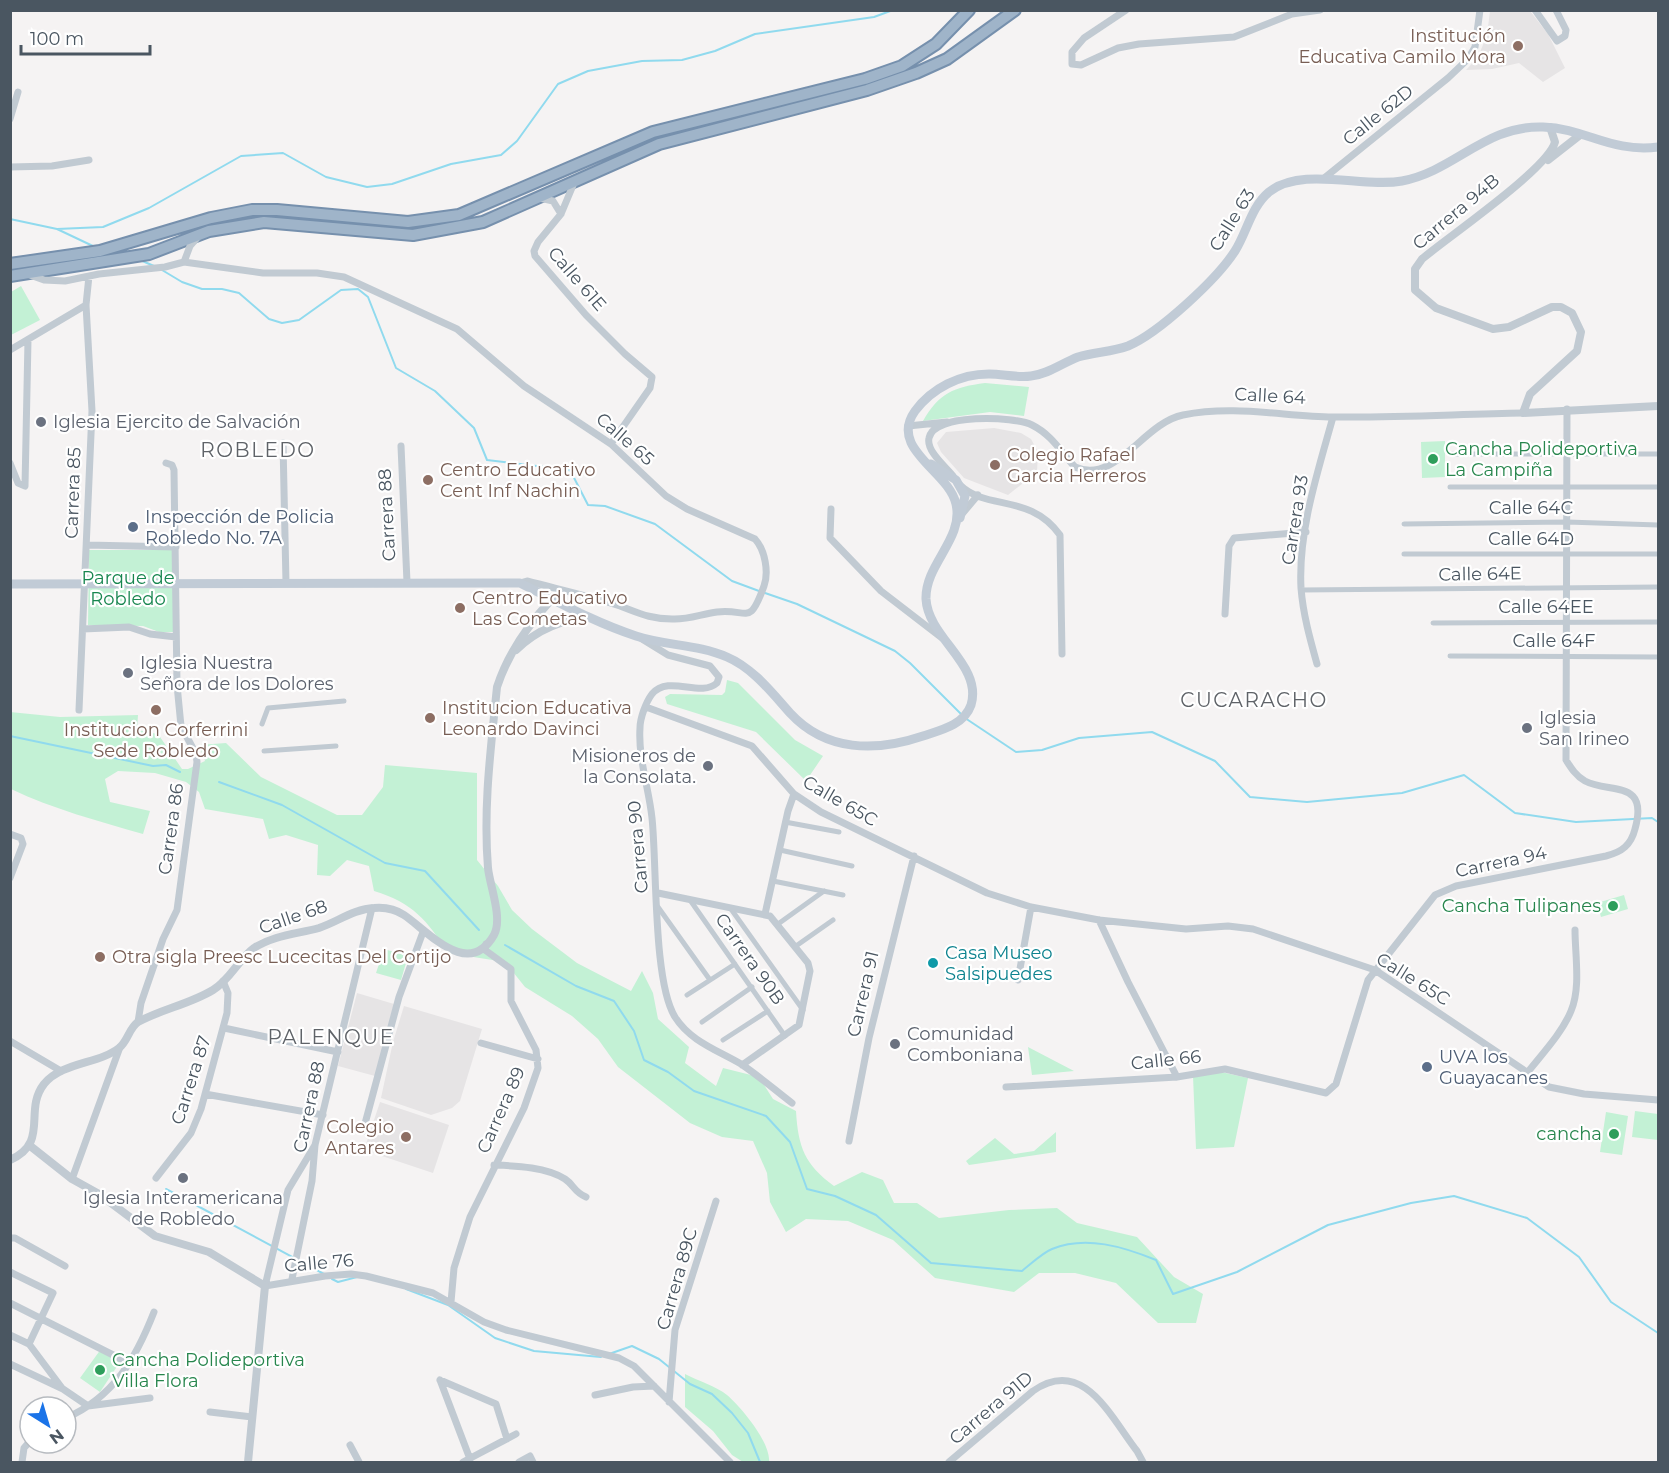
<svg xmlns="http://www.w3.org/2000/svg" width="1669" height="1473" font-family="Montserrat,sans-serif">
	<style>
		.education { fill: #e6e4e5 }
		.green { fill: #c3f1d5 }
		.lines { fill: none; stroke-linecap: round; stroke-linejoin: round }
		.stream { stroke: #90daee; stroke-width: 2 }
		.trunk-casing { stroke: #7690ad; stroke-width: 14 }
		.pedestrian { stroke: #c1cad2; stroke-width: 5 }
		.minor { stroke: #c1cad2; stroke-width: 7 }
		.tertiary { stroke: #c1cad2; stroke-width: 8 }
		.secondary { stroke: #c1cbd6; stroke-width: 9 }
		.trunk { stroke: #9fb4c9; stroke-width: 10 }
		.education-dot { fill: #8d6e63; stroke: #fff; stroke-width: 2 }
		.worship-dot { fill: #6b7280; stroke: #fff; stroke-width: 2 }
		.leisure-dot { fill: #2e9e5b; stroke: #fff; stroke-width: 2 }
		.service-dot { fill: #5c6f8a; stroke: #fff; stroke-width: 2 }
		.culture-dot { fill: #0f9aa8; stroke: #fff; stroke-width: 2 }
		.labels { text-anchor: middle; stroke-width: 4.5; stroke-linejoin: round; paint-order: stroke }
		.education-label { font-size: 18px; fill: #785e54; stroke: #fff; text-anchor: start }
		.street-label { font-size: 18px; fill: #4a5661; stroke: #fff }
		.worship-label { font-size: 18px; fill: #5b616d; stroke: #fff; text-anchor: start }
		.leisure-label { font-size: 18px; fill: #27864d; stroke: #fff; text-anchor: start }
		.service-label { font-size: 18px; fill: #4e5e75; stroke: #fff; text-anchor: start }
		.park-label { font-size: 18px; fill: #17864f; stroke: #fff }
		.culture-label { font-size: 18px; fill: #0d838f; stroke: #fff; text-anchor: start }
		.neighbourhood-label { font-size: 20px; letter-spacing: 1.5px; fill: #5f6368; stroke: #fff }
	</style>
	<rect width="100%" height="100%" fill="#f5f3f3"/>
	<path class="education" d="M1490 11H1530L1548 34 1565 68 1543 82 1519 63 1492 69 1466 70 1478 57 1487 35Z
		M994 428 1021 433 1031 439 1038 452 1037 472 1008 495 964 478 941 452 937 443 946 432Z
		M357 993 394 1004 375 1076 338 1066Z
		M404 1006 482 1029 460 1101 452 1108 431 1115 381 1098 393 1042Z
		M380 1102 449 1125 433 1173 364 1150Z"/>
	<path class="green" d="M21 286 40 320 11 335V292Z
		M985 383 1029 387 1024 416 990 412 923 421C939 393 954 387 985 383Z
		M1445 441V477L1422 478 1421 442Z
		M89 550H174V632H159L143 626 88 625Z
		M727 680 738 683 795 740 823 756 806 781 756 732 667 704 665 697 670 694 722 695 725 692Z
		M10 712 60 717 138 715 137 730 158 734 182 769H188L205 761 199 745 226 743 261 777 337 815H362L383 787 385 765 477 773V860L498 886 512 910 532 929 577 963 631 991 642 971 653 993 658 1019 689 1047 685 1063 716 1086 723 1068 759 1077 773 1099 796 1111C798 1147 805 1165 834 1186L862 1172 883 1180 894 1203H917L939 1218 1009 1210 1057 1208 1077 1223 1137 1237 1174 1277 1203 1294 1196 1323H1158L1116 1283 1075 1273H1039L1014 1292 935 1278 893 1240 848 1221 806 1219 786 1232 770 1202 767 1173 753 1141 722 1137 690 1123 618 1067 598 1039 572 1016 525 987 505 962 448 953C427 920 413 903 374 891L369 866 347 860 330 876 317 875 318 845 286 835 269 839 263 819 205 809 199 792 186 782 155 773 118 771 105 779 110 802 150 811 143 834C98 821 53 809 11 789Z
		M1624 895 1628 909 1601 917 1597 903Z
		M384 949 408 956 401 980 376 973Z
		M1028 1047 1074 1071 1032 1075Z
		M1221 1072 1248 1078 1234 1147 1196 1149 1193 1076Z
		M1635 1111 1658 1114V1140L1632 1137Z
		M1606 1112 1628 1116 1622 1155 1600 1152Z
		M1056 1132V1152L969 1165 966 1161 995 1138 1014 1154 1034 1151Z
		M101 1349 120 1362 100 1392 80 1378Z
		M685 1374C698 1381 716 1386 727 1395 742 1408 771 1443 769 1462H743L732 1455 713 1431 685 1407Z"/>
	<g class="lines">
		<path class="stream" d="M10 219 57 229 103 227 149 208 241 156 283 153 326 177 367 187 392 184 451 164 501 155 517 141 558 84 588 71 642 61 682 60 715 51 755 34 874 17 893 10
			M57 229 95 247
			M140 260 154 266
			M162 270 182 282 202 289H222L239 293 269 319 282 323 299 320 341 290 358 289 368 297 396 368 435 391 474 428 487 460 570 470 588 505 605 506 655 524 732 581 759 591
			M765 593 797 604 895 651 910 663 961 714
			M965 718 1016 752 1042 750 1079 738 1152 732 1215 761 1250 797 1307 802 1402 793 1464 775 1515 813 1576 822 1652 818 1658 822
			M10 736 153 766 166 765 180 772
			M219 782 282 805 385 863 425 871 479 930
			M505 945 576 986 614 1001 634 1031 644 1060 668 1072 694 1091 766 1116 790 1142 807 1189 835 1196 876 1215 931 1263 1022 1271C1031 1264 1042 1253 1052 1249 1086 1235 1124 1247 1156 1260L1173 1294 1237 1272 1328 1225 1411 1203 1454 1196 1527 1218 1579 1257 1611 1302 1658 1333
			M166 1189 324 1274
			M332 1279 338 1282 357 1277
			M406 1289 448 1305 495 1338 534 1351 601 1357
			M609 1354 632 1346 659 1359 690 1384 712 1394 732 1413 748 1433 760 1462"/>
		<g class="trunk-casing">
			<path id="trunk" d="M10 264 100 251 211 218 252 210H277L408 222 459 215 653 132 865 79 902 66 936 44 969 10
				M10 276 149 254 209 231 264 222 413 235 483 222 659 144 867 90 916 73 947 59 1015 10"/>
		</g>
		<path class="pedestrian" d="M1451 454H1658
			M1450 487H1658
			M1404 524 1567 522 1658 525
			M1404 554H1658
			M1301 590 1658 587
			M1433 623 1658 622
			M1450 656 1658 657
			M262 724 268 708 344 701
			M264 751 336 746
			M785 822 839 832
			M780 850 852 866
			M773 881 843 895
			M690 900 785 1036
			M658 907 710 980
			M731 909 803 1010
			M778 924 824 891
			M796 946 833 920
			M687 995 735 964
			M702 1022 752 987
			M723 1040 768 1011"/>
		<path class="minor" d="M1126 10 1084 38 1072 52V64L1081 65 1118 48 1139 44 1234 37 1292 14 1320 10
			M1535 10 1557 41 1565 36 1566 30 1556 10
			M10 119 18 92
			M10 167 52 166 89 160
			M1323 179 1448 78 1468 59 1475 47 1480 10
			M574 183 561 214 538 242 534 251 535 256 586 315 625 354 652 377 650 388 611 444
			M540 198 553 201 561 214
			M184 262 263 273H317L344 277 457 329 524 386 611 444 666 496 687 509 755 539C765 550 769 572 764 586 749 628 748 608 717 612 701 614 688 620 672 619 650 619 639 613 620 606 589 596 557 589 527 581L520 583
			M30 275 44 280 65 281 99 274 165 267 184 262 190 246 197 238
			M10 350 86 305
			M908 426 947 422
			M283 443 286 583
			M401 446 407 582
			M10 463 18 483 25 486 28 340
			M953 476C946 467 926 451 929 438 934 413 1014 416 1032 425 1052 435 1061 452 1075 467 1116 485 1143 423 1183 415 1233 405 1282 416 1333 417 1396 418 1460 414 1523 413
			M960 485C987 511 1030 493 1060 535L1062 654
			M831 509 830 538 881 591 942 638
			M962 514 978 495
			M87 545 176 547
			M1225 614 1229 546 1234 538 1306 532
			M83 629 129 627 150 634 176 637
			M642 639 668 655 710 666 719 677 717 683C700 698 669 674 652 694 646 702 640 718 640 728 638 758 649 789 652 818 657 865 653 982 675 1017 690 1041 717 1050 741 1064 759 1076 775 1090 792 1103
			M1317 664C1310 639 1303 614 1301 588 1298 531 1318 471 1333 417
			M646 707 752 746 794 794 821 812 987 893 1031 907 1099 920 1186 929 1228 926 1253 929 1375 970 1549 1087 1584 1094 1658 1100
			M79 710 92 411 86 305 89 276
			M10 834 21 838 23 844 10 878
			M658 893 770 916 808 963 810 971 799 1025 742 1065
			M765 914 788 811 794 794
			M1099 920 1128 982 1177 1077
			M1018 980 1031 907
			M138 1022 141 1003 163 939 177 910 197 762 196 754 181 726 177 685 174 470 172 465 166 463
			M224 1028 338 1052
			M10 1041 61 1071
			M481 1043 538 1059
			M1527 1073C1542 1054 1562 1033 1571 1011 1581 988 1575 955 1575 930
			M1006 1087 1177 1077 1225 1069 1326 1093 1336 1084 1368 980 1435 895 1456 886 1606 856C1622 852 1631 845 1635 829 1649 779 1610 794 1585 781 1576 776 1571 768 1566 760L1567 409
			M205 1094 323 1115
			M363 1131 399 997 423 932
			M849 1141 869 1038 914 856
			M315 1145 288 1190 265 1286 325 1276 351 1274 366 1276 433 1293 484 1322 506 1330 619 1358 634 1366 730 1462
			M494 1165C516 1166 546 1167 565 1179 574 1185 574 1192 586 1197
			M156 1178 191 1133 201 1109 227 1013 228 993 223 981
			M72 1179 120 1047
			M10 1238H15L65 1266
			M10 1272 53 1293 29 1344
			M292 1279 312 1181 315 1145 372 908
			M451 1302 454 1268 470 1217 524 1108 538 1068 536 1050 511 1001V969L485 950 486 944
			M10 1303 131 1364
			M10 1335 29 1344 62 1388
			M10 1364 63 1389 88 1406 150 1398
			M440 1380 496 1404 507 1439
			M440 1380 470 1459
			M595 1395 633 1387 654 1386
			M669 1402 675 1330 716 1201
			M210 1412 252 1417
			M66 1418C114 1397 136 1358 154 1312
			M350 1445 359 1462
			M22 1462 24 1448 30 1441
			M463 1462 516 1434
			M519 1462 530 1456 533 1462
			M949 1462 1033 1391C1083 1356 1110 1416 1137 1451L1143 1462"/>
		<path class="tertiary" d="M1550 127 1555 142C1548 169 1448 237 1422 259L1415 269V290L1436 308 1493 329 1509 327 1552 307H1561L1572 313 1581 332 1577 351 1530 394 1523 413 1658 406
			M1548 160 1580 135
			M516 650C537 630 561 619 590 618
			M29 1145 72 1179 99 1194 155 1236 209 1252 265 1286 248 1462
			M10 1160C50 1142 23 1111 44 1084 62 1062 99 1064 119 1048 128 1041 129 1028 138 1022 162 1009 190 1004 213 990 230 980 238 960 254 948 274 935 297 934 319 928 337 922 354 909 374 908 385 907 395 909 404 915 428 931 468 980 494 935 503 918 490 887 488 868 483 807 491 747 497 687 508 653 527 626 551 600"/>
		<path class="secondary" d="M931 464 956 480 965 496 960 518
			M10 584 520 583C558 602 596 623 636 636 666 646 698 644 727 657 753 668 772 693 790 713 826 752 876 752 923 736 941 730 964 725 971 705 983 665 928 638 926 599 925 564 964 539 956 504 949 471 888 449 915 411 932 388 960 374 989 374 1003 374 1017 378 1031 376 1049 374 1062 363 1078 357 1094 352 1112 352 1128 346 1159 333 1217 279 1235 251 1247 232 1251 207 1269 192 1302 166 1362 188 1402 181 1455 171 1485 125 1543 127 1585 128 1611 153 1658 147"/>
		<use href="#trunk" class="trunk"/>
	</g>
	<g class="education-dot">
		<circle cx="1518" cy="46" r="6"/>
		<circle cx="995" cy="465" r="6"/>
		<circle cx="428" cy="480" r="6"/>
		<circle cx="460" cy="608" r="6"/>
		<circle cx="156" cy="710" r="6"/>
		<circle cx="430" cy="718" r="6"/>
		<circle cx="100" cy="957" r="6"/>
		<circle cx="406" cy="1137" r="6"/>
	</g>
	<g class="worship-dot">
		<circle cx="41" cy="422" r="6"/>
		<circle cx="128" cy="673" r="6"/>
		<circle cx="1527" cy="728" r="6"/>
		<circle cx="708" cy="766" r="6"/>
		<circle cx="895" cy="1044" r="6"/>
		<circle cx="183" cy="1178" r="6"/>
	</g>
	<g class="leisure-dot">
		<circle cx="1433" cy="459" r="6"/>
		<circle cx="1613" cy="906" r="6"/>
		<circle cx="1614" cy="1134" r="6"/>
		<circle cx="100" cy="1370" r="6"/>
	</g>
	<g class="service-dot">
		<circle cx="133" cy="527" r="6"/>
		<circle cx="1427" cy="1067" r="6"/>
	</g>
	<circle class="culture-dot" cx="933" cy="963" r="6"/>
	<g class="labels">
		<g class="education-label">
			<text x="1506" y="42" text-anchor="end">Institución<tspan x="1506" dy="21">Educativa Camilo Mora</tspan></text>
			<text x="1007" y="461">Colegio Rafael<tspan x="1007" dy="21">Garcia Herreros</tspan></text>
			<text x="440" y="476">Centro Educativo<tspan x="440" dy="21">Cent Inf Nachin</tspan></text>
			<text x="472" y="604">Centro Educativo<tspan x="472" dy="21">Las Cometas</tspan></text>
			<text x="442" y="714">Institucion Educativa<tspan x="442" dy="21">Leonardo Davinci</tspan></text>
			<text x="156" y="736" text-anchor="middle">Institucion Corferrini<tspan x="156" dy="21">Sede Robledo</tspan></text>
			<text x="112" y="963">Otra sigla Preesc Lucecitas Del Cortijo</text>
			<text x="394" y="1133" text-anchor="end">Colegio<tspan x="394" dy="21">Antares</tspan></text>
		</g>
		<g class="street-label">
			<text transform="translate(1378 115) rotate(-39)" y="6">Calle 62D</text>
			<text transform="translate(1456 212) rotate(-40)" y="6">Carrera 94B</text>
			<text transform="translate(1232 220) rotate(-58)" y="6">Calle 63</text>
			<text transform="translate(577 279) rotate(49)" y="6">Calle 61E</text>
			<text transform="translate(1270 396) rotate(3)" y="6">Calle 64</text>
			<text transform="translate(625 439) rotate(41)" y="6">Calle 65</text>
			<text transform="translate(73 493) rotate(-88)" y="6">Carrera 85</text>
			<text x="1531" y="514">Calle 64C</text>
			<text transform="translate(387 515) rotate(-93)" y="6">Carrera 88</text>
			<text transform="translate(1295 520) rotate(-81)" y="6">Carrera 93</text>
			<text x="1531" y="545">Calle 64D</text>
			<text transform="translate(1480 574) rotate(-1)" y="6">Calle 64E</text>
			<text x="1546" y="613">Calle 64EE</text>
			<text x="1554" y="647">Calle 64F</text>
			<text transform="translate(840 801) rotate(30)" y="6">Calle 65C</text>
			<text transform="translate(171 829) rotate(-82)" y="6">Carrera 86</text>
			<text transform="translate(638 847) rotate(-95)" y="6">Carrera 90</text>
			<text transform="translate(1501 862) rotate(-12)" y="6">Carrera 94</text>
			<text transform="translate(293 917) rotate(-19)" y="6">Calle 68</text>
			<text transform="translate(750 959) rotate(55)" y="6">Carrera 90B</text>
			<text transform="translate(1413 979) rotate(32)" y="6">Calle 65C</text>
			<text transform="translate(863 994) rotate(-77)" y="6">Carrera 91</text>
			<text transform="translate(1166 1060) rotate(-6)" y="6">Calle 66</text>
			<text transform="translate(191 1080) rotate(-72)" y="6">Carrera 87</text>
			<text transform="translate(309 1107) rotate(-78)" y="6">Carrera 88</text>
			<text transform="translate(501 1110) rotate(-66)" y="6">Carrera 89</text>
			<text transform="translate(319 1263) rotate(-5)" y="6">Calle 76</text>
			<text transform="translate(677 1279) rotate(-74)" y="6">Carrera 89C</text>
			<text transform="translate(991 1408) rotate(-40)" y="6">Carrera 91D</text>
		</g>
		<g class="worship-label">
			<text x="53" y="428">Iglesia Ejercito de Salvación</text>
			<text x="140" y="669">Iglesia Nuestra<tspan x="140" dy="21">Señora de los Dolores</tspan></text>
			<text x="1539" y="724">Iglesia<tspan x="1539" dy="21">San Irineo</tspan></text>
			<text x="696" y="762" text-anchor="end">Misioneros de<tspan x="696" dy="21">la Consolata.</tspan></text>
			<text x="907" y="1040">Comunidad<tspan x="907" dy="21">Comboniana</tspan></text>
			<text x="183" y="1204" text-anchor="middle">Iglesia Interamericana<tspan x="183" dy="21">de Robledo</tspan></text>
		</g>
		<g class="leisure-label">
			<text x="1445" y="455">Cancha Polideportiva<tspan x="1445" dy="21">La Campiña</tspan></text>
			<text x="1601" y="912" text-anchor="end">Cancha Tulipanes</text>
			<text x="1602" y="1140" text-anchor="end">cancha</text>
			<text x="112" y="1366">Cancha Polideportiva<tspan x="112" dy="21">Villa Flora</tspan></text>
		</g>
		<g class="service-label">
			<text x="145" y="523">Inspección de Policia<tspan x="145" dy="21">Robledo No. 7A</tspan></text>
			<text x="1439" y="1063">UVA los<tspan x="1439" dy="21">Guayacanes</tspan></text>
		</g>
		<g class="park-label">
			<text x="128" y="584">Parque de<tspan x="128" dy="21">Robledo</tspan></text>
		</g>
		<g class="culture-label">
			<text x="945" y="959">Casa Museo<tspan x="945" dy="21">Salsipuedes</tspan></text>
		</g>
		<g class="neighbourhood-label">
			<text x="258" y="457">ROBLEDO</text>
			<text x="1254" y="707">CUCARACHO</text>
			<text x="331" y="1044">PALENQUE</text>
		</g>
	</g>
	<rect width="1669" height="1473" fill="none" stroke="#4a5661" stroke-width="24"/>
	<g transform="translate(48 1425) rotate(143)"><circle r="28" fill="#ffffff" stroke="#b7bbc0" stroke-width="1.5"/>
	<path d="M0-4.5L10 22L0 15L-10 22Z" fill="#1a73e8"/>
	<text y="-9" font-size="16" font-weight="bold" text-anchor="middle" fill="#4a5661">N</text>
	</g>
	<path d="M21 45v9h129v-9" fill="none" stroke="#4a5661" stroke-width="3"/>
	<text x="30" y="45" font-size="18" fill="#4a5661" stroke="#ffffff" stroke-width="4.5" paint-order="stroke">100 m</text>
</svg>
